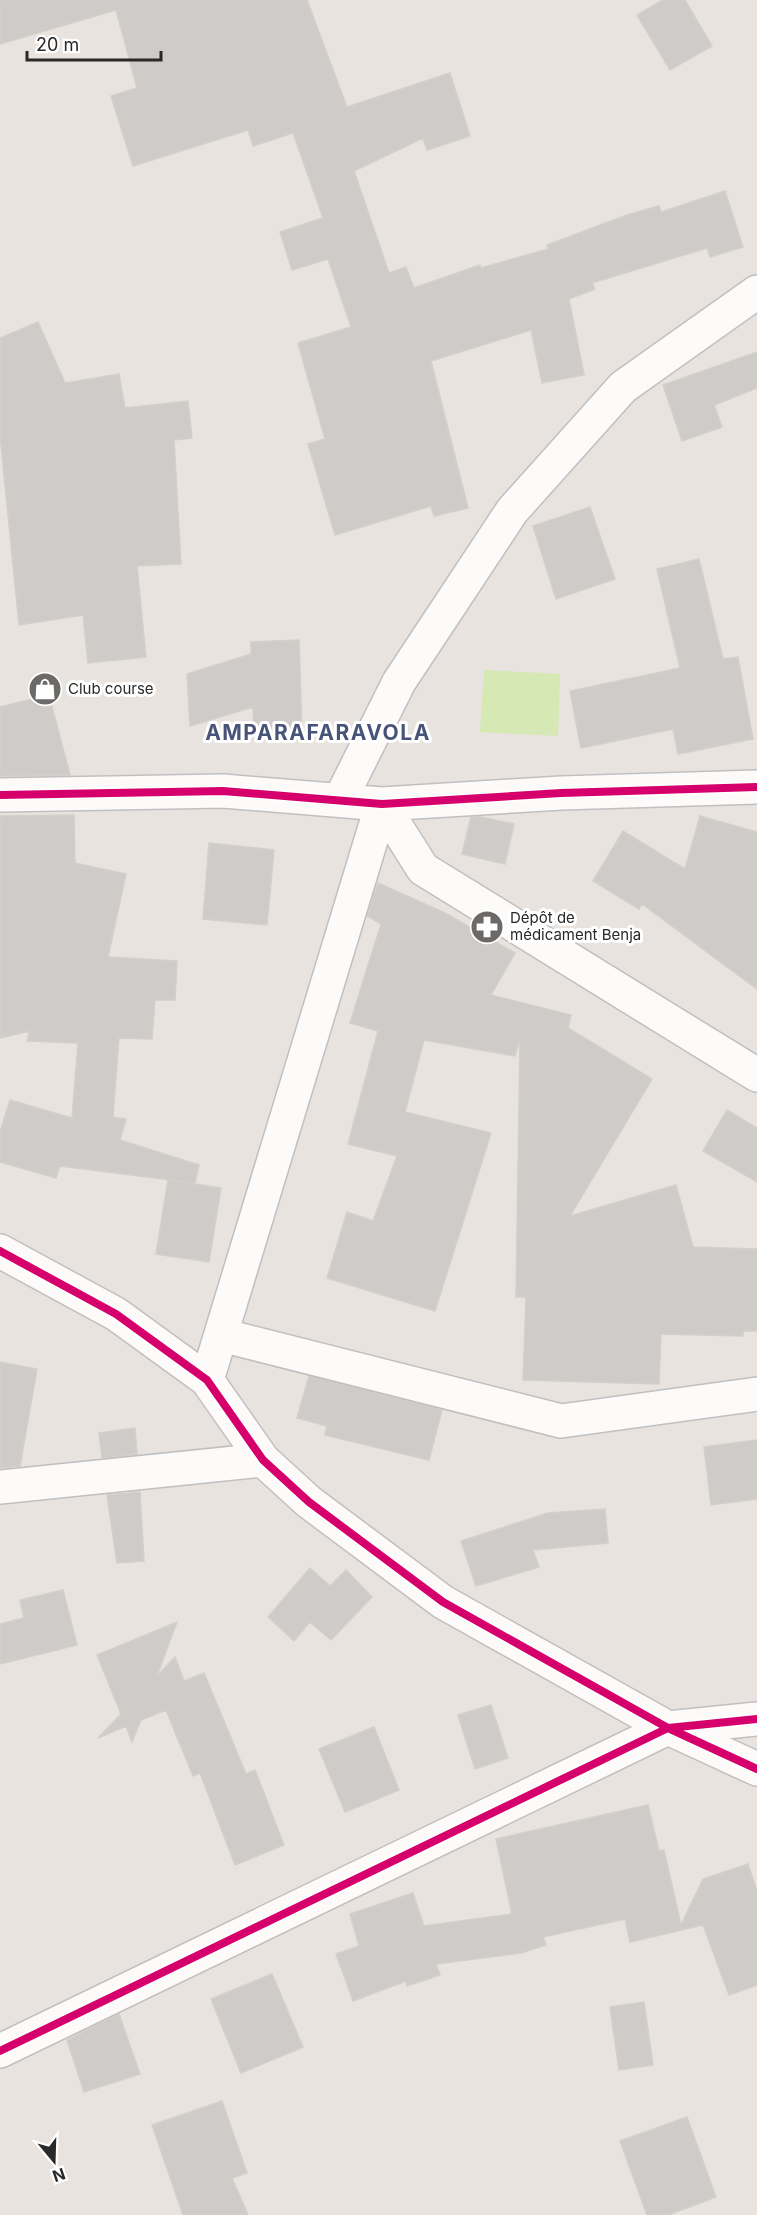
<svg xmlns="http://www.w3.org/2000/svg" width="757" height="2215" font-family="Inter,sans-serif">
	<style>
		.pitch { fill: #d6e8b3 }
		.building { fill: #cfcbc8; stroke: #d3cfca; stroke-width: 1.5 }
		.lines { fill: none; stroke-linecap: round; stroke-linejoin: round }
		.minor-casing { stroke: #c1bfc0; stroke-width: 36 }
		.minor { stroke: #fcfbfa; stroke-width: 33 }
		.cycleway-casing { stroke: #fff; stroke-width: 11 }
		.cycleway { stroke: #d6006c; stroke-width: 8 }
		.labels { text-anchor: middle; stroke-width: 6; stroke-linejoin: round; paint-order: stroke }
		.poi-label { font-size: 15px; fill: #292929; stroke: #fff; text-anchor: start }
		.district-label { font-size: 21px; font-weight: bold; letter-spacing: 1.5px; fill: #48537a; stroke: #fff }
	</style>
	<rect width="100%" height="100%" fill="#e8e3de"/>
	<path class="pitch" d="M484 670 560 674 558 736 480 732Z"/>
	<path class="building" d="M0 0H307L347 107 450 73 470 136 427 150 423 138 354 171 389 273 406 267 414 288 480 265 481 268 548 249 547 245 627 215 659 206 661 212 725 191 743 247 710 257 707 248 592 283 595 289 569 299 584 375 542 383 531 330 431 361 468 508 434 516 431 506 335 535 308 444 325 439 298 343 351 327 328 259 292 270 280 232 323 218 293 133 253 146 248 130 133 166 111 96 137 88 116 10 0 44Z
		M663 0H685L712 46 670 70 637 15Z
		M38 322 65 383 119 374 125 408 188 401 192 438 174 440 181 564 137 566 146 657 88 663 83 615 19 625 0 435V338Z
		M757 352V388L714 405 722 427 682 441 663 385Z
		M590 507 615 579 556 599 533 526Z
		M699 559 723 659 738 657 753 739 678 754 673 729 581 748 570 691 680 668 657 569Z
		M299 640 302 733 254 734 253 707 190 726 187 674 251 654V642Z
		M49 695 70 775 0 776V707Z
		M74 815 75 863 126 874 108 957 177 961 175 1000H155L152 1039 119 1038 113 1117 126 1119 120 1140 199 1165 195 1183 60 1166 56 1178 0 1162V1132L10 1100 72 1118 78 1043 27 1041 30 1031 0 1038V816Z
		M700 816 757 832V989L642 904 639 909 593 881 623 831 685 869Z
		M471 817H481L514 824 505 864 462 854Z
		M209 843 274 850 267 925 203 919Z
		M378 883 445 913 515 953 491 995 571 1015 568 1028 652 1079 570 1216 676 1185 693 1247 757 1249V1331H743V1336L661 1334 659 1384 523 1380 526 1297H516L520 1040 515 1056 424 1040 405 1112 491 1133 435 1311 327 1278 347 1212 373 1221 397 1156 348 1144 378 1031 350 1023 381 924 367 916Z
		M727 1110 757 1128V1182L703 1151Z
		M168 1180 221 1188 209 1262 156 1254Z
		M0 1362 37 1369 20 1466 0 1468Z
		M309 1376 442 1410 429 1460 325 1435 327 1426 297 1418Z
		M135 1428 137 1454 102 1458 99 1433Z
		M757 1440V1499L711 1505 704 1447Z
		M140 1492 144 1561 117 1563 107 1495Z
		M605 1509 608 1543 533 1550 539 1567 476 1586 461 1541 548 1513Z
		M310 1568 330 1586 346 1570 372 1597 331 1640 310 1622 294 1641 268 1617Z
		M63 1590 77 1645 0 1664V1624L24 1618 20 1600Z
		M177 1622 157 1676 175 1657 184 1681 204 1673 246 1774 255 1770 284 1845 235 1865 200 1773 193 1776 166 1710 141 1720 132 1742 126 1726 98 1738 121 1714 97 1655Z
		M491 1705 508 1758 475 1769 458 1715Z
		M374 1727 399 1790 345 1812 319 1749Z
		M648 1805 659 1851 664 1850 681 1925 703 1879 748 1864 757 1891V1985L729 1995 703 1925 630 1942 625 1919 543 1937 546 1945 521 1953 436 1964 440 1975 407 1986 406 1981 353 2001 336 1954 359 1946 350 1914 413 1893 424 1926 512 1914 496 1839Z
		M272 1974 303 2047 241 2073 211 1999Z
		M644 2002 653 2065 619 2070 610 2007Z
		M119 2014 140 2074 84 2092 67 2040Z
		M222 2101 247 2173 232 2178 248 2215H183L152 2125Z
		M687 2117 716 2197 668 2215H647L620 2141Z"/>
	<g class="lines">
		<g class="minor-casing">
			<path id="minor" d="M0 795 223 791 382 804 561 793 757 787
				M340 800 399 682 512 511 623 387 757 292
				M382 804 423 869 757 1075
				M0 1251 116 1314 207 1380 263 1460 309 1502 443 1602 668 1728 757 1769
				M221 1335 561 1421 757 1394
				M207 1380 382 804
				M0 1487 263 1460
				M0 2051 668 1728 757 1719"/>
		</g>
		<use href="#minor" class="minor"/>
		<g class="cycleway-casing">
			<path id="cycleway" d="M0 795 223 791 382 804 561 793 757 787
				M0 1251 116 1314 207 1380 263 1460 309 1502 443 1602 668 1728 757 1769
				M0 2051 668 1728 757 1719"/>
		</g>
		<use href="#cycleway" class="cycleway"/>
	</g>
	<defs>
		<g id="shop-disc" transform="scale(1.725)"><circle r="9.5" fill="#6c6a68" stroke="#fff"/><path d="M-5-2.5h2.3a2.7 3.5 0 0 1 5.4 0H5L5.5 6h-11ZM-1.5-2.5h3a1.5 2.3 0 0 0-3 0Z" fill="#fff"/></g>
		<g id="pharmacy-disc" transform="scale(1.725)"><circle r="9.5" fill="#6c6a68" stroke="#fff"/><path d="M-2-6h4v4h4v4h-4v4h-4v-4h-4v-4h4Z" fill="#fff"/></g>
	</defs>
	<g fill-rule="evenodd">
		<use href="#shop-disc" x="45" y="689"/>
		<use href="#pharmacy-disc" x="487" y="927"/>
	</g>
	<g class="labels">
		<g class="poi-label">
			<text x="68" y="694">Club course</text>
			<text x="510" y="923">Dépôt de<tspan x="510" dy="17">médicament Benja</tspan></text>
		</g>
		<g class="district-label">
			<text x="318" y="740">AMPARAFARAVOLA</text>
		</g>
	</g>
	<g transform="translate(54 2161) rotate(161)" stroke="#ffffff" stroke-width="4.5" paint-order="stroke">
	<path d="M0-4.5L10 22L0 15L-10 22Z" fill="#292929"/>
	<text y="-9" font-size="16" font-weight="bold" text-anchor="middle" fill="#292929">N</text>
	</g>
	<path d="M27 51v9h134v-9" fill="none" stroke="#292929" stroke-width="3"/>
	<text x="36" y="51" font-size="18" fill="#292929" stroke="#ffffff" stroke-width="4.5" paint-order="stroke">20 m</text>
</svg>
